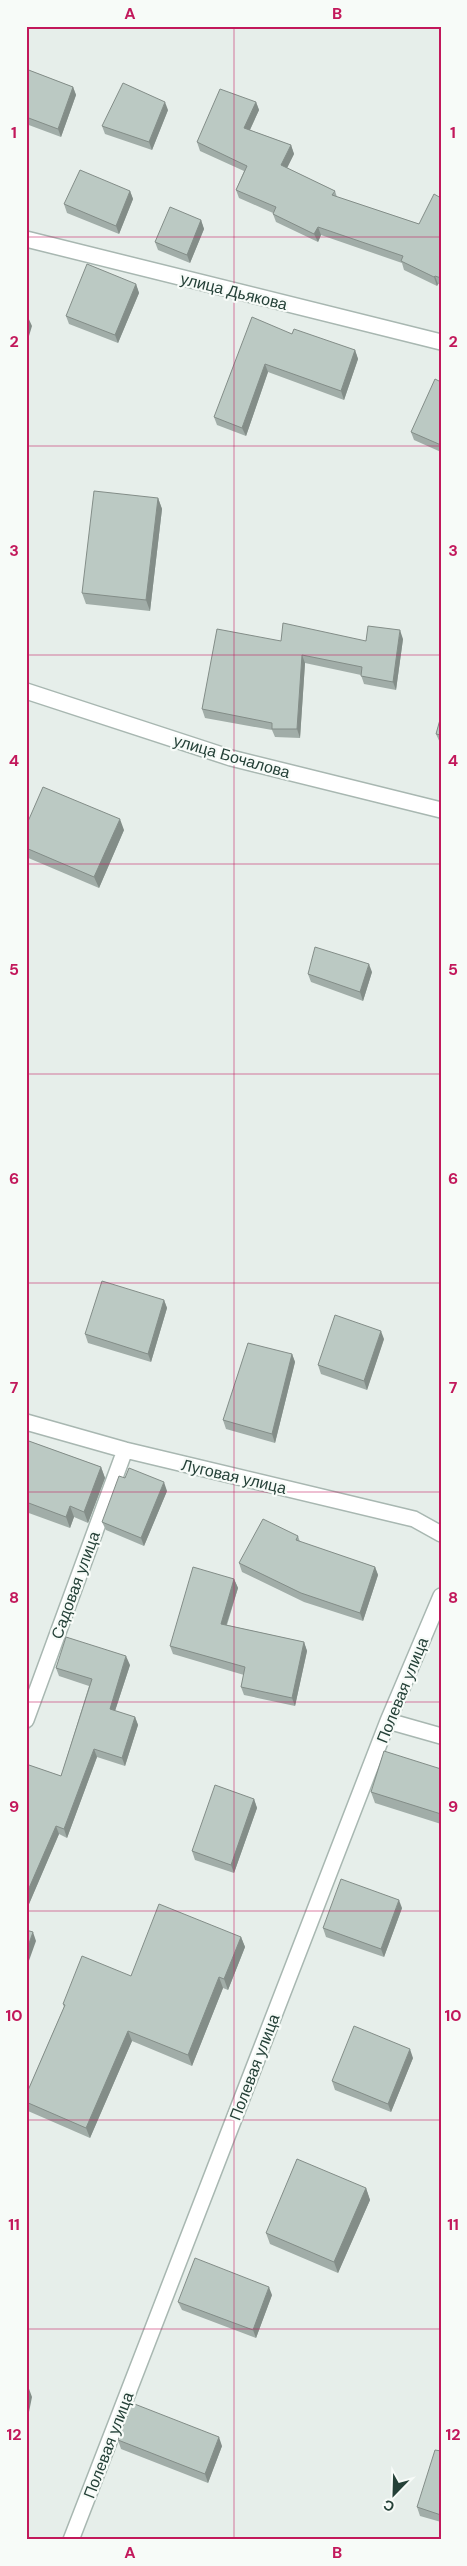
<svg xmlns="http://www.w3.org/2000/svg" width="467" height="2566" font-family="'DM Sans',sans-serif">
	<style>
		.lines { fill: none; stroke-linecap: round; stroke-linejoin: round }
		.minor-casing { stroke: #a8b7b1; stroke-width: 18 }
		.minor { stroke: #fff; stroke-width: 15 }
		.wall { fill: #a1ada8 }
		.shaded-wall { fill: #838d88 }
		.building { fill: #bbc9c3; stroke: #838d88 }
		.grid { fill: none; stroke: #c2185b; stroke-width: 1; stroke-opacity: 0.55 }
		.labels { text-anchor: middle; stroke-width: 4.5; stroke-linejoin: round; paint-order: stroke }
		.street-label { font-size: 16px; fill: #254138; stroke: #f7fbf8 }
		.neatline { fill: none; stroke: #c2185b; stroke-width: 2 }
		.grid-label { font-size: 16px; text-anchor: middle; font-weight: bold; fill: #c2185b }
	</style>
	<rect width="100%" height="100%" fill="#e6eeea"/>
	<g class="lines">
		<g class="minor-casing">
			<path id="minor" d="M26 239 441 342
				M26 691 231 758 441 810
				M26 1422 125 1450 414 1519 441 1534
				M26 1720 125 1450
				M388 1721 441 1736
				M71 2540 388 1721 441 1596"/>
		</g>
		<use href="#minor" class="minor"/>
	</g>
	<path class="wall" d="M26 69 73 87 76 95 61 137 26 124Z
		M256 102 259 110 250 130 291 145 294 154 287 168 335 191 337 197 419 224 441 198V285L438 284 437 286 404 270 402 263 321 235 318 242 276 222 273 214V213L239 198 236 190 244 171 200 151 197 142Z
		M168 110 152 150 105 134 102 126Z
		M130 191 133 199 119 234 67 213 64 204Z
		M201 220 204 229 190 263 158 250 155 242Z
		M136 284 139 293 118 343 69 324 66 316Z
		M292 334 355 350 358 359 344 400 268 372 246 436 217 425 214 417Z
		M441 382V452L414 440 411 432Z
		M158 498 162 509 150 611 86 604 82 593Z
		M403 639 396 690 364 684 361 675 305 663 300 738 275 737 272 730 205 718 202 709 281 641H366Z
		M441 716V745L436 734Z
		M26 826 124 830 99 888 26 857Z
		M372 972 363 1001 311 982 308 974Z
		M164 1300 167 1308 151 1362 88 1343 85 1334Z
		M384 1339 367 1390 321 1374 318 1365Z
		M292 1354 295 1362 275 1443 226 1429 223 1420Z
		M26 1440 101 1467 105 1478 88 1523 74 1517 70 1528 26 1512Z
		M167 1491 144 1546 106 1530 102 1522Z
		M298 1536 300 1542 375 1567 378 1575 363 1621 304 1602 242 1572 239 1563Z
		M234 1579 238 1588 227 1625 304 1642 307 1651 295 1706 244 1695 241 1687 244 1675 173 1654 170 1646Z
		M130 1665 115 1711 135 1717 138 1725 125 1766 97 1757 67 1838 59 1834 26 1911V1764L61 1776 89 1686 59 1676 56 1668Z
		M441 1769V1824L375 1803 371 1792Z
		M254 1799 257 1808 234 1873 195 1860 192 1851Z
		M402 1908 384 1957 326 1937 323 1928Z
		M241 1937 245 1947 228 1990 223 1988 192 2066 132 2041 90 2138 28 2111 26 2108V2095L64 2007 63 2004 131 1976Z
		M413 2058 391 2112 335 2090 332 2081Z
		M366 2188 370 2200 338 2273 270 2244 266 2233Z
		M272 2295 256 2338 182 2310 178 2302Z
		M118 2440 222 2446 208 2483 121 2449Z
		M441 2451V2522L420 2516 417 2507Z"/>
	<path class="shaded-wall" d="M73 87 76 95 61 137 58 129Z
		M165 102 168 110 152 150 149 142Z
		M256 102 259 110 247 136 244 128Z
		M291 145 294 154 284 174 281 165Z
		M130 191 133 199 119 234 116 226Z
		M201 220 204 229 190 263 187 255Z
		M318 227 321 235 318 242 314 234Z
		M435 276 438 284 437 286 434 277Z
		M136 284 139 293 118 343 115 335Z
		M27 315 32 326 26 346V319Z
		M355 350 358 359 344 400 341 391Z
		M265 364 268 372 246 436 242 428Z
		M158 498 162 509 150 611 146 600Z
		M400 630 403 639 396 690 393 682Z
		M302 655 305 663 300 738 297 729Z
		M120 819 124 830 99 888 94 877Z
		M369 964 372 972 363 1001 360 992Z
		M164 1300 167 1308 151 1362 148 1354Z
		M381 1331 384 1339 367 1390 364 1381Z
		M292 1354 295 1362 275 1443 272 1434Z
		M101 1467 105 1478 88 1523 84 1512Z
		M164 1482 167 1491 144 1546 141 1538Z
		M70 1506 74 1517 70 1528 66 1517Z
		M375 1567 378 1575 363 1621 360 1613Z
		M234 1579 238 1588 224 1632 221 1624Z
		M304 1642 307 1651 295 1706 292 1698Z
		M126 1656 130 1665 113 1717 110 1709Z
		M135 1717 138 1725 125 1766 122 1758Z
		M94 1749 97 1757 67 1838 64 1829Z
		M254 1799 257 1808 234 1873 231 1865Z
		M56 1826 59 1834 26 1911V1895Z
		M399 1900 402 1908 384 1957 381 1949Z
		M33 1932 36 1941 26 1969V1952Z
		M241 1937 245 1947 228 1990 224 1979Z
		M219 1977 223 1988 192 2066 188 2055Z
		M128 2031 132 2041 90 2138 86 2128Z
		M410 2049 413 2058 391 2112 388 2104Z
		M366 2188 370 2200 338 2273 334 2262Z
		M269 2287 272 2295 256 2338 253 2330Z
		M28 2386 32 2397 26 2427V2395Z
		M219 2437 222 2446 208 2483 205 2474Z"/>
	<path class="building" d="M26 69 73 87 58 129 26 117Z
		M123 83 165 102 149 142 102 126Z
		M220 89 256 102 244 128 291 145 281 165 335 191 332 195 419 224 434 194 441 198V278L435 276 434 277 401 261 403 256 318 227 314 234 273 214 276 207 236 190 247 166 197 142Z
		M80 170 130 191 116 226 64 204Z
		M170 207 201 220 187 255 155 242Z
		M87 264 136 284 115 335 66 316Z
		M252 317 292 334 294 329 355 350 341 391 265 364 242 428 214 417Z
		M435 379 441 382V445L411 432Z
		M94 491 158 498 146 600 82 593Z
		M283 623 366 641 368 626 400 630 393 682 361 676 362 667 302 655 297 729H272V723L202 709 217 629 281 641Z
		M441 716V735L436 734Z
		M43 787 120 819 94 877 26 848V826Z
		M315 947 369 964 360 992 308 974Z
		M102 1281 164 1300 148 1354 85 1334Z
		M335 1315 381 1331 364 1381 318 1365Z
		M248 1343 292 1354 272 1434 223 1420Z
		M26 1440 101 1467 84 1512 70 1506 66 1517 26 1502Z
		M129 1468 164 1482 141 1538 102 1522 119 1476 125 1478Z
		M263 1519 298 1536 296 1540 375 1567 360 1613 301 1593 239 1563Z
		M193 1567 234 1579 221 1624 304 1642 292 1698 241 1687 245 1667 170 1646Z
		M66 1637 126 1656 110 1709 135 1717 122 1758 94 1749 64 1829 56 1826 26 1895V1764L61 1776 92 1679 56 1668Z
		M384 1751 441 1769V1814L371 1792Z
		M215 1785 254 1799 231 1865 192 1851Z
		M341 1879 399 1900 381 1949 323 1928Z
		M159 1904 241 1937 224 1979 219 1977 188 2055 128 2031 86 2128 26 2102V2095L65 2005 63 2004 82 1956 131 1976Z
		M26 1930 33 1932 26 1952Z
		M354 2026 410 2049 388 2104 332 2081Z
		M297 2159 366 2188 334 2262 266 2233Z
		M195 2258 269 2287 253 2330 178 2302Z
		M26 2386H28L26 2395Z
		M132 2403 219 2437 205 2474 118 2440Z
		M435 2450 441 2451V2515L417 2507Z"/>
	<path class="grid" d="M234 26V2540M26 237H441M26 446H441M26 655H441M26 864H441M26 1074H441M26 1283H441M26 1492H441M26 1702H441M26 1911H441M26 2120H441M26 2329H441"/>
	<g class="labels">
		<g class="street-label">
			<text transform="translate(234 291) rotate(14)" y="6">улица Дьякова</text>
			<text transform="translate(232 756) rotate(16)" y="6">улица Бочалова</text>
			<text transform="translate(234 1476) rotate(13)" y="6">Луговая улица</text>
			<text transform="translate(75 1585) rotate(-70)" y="6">Садовая улица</text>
			<text transform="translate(402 1690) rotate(-68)" y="6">Полевая улица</text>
			<text transform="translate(254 2067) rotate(-69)" y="6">Полевая улица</text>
			<text transform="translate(108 2445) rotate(-69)" y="6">Полевая улица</text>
		</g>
	</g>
	<rect width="467" height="2566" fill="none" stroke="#f7fbf8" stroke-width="55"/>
	<g transform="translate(394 2494) rotate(203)" stroke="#f7fbf8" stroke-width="4" paint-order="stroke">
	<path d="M0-4L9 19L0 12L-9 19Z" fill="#254138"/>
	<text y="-8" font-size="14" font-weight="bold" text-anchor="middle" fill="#254138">С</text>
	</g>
	<rect x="28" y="28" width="412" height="2510" class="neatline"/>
	<g class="grid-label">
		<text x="130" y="19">A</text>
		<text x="337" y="19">B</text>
		<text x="14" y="138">1</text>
		<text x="453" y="138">1</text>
		<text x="14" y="347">2</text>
		<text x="453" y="347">2</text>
		<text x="14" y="556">3</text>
		<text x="453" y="556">3</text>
		<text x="14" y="766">4</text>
		<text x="453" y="766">4</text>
		<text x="14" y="975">5</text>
		<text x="453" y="975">5</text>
		<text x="14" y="1184">6</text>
		<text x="453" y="1184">6</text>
		<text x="14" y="1393">7</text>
		<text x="453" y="1393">7</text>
		<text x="14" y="1603">8</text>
		<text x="453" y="1603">8</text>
		<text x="14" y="1812">9</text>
		<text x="453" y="1812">9</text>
		<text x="14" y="2021">10</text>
		<text x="453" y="2021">10</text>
		<text x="14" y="2230">11</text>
		<text x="453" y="2230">11</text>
		<text x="14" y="2440">12</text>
		<text x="453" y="2440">12</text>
		<text x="130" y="2558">A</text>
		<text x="337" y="2558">B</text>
	</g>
</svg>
